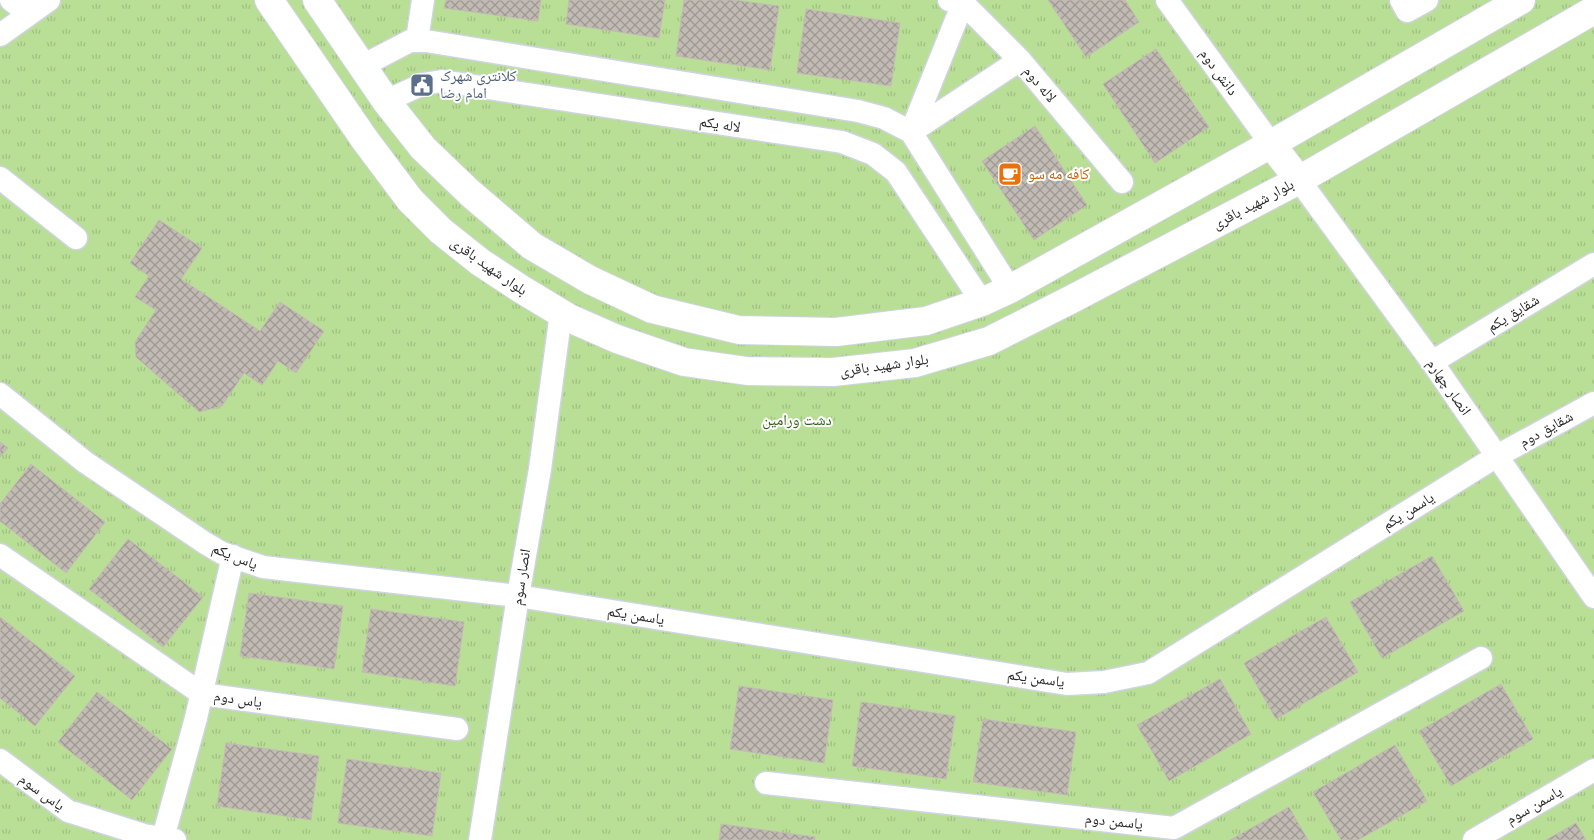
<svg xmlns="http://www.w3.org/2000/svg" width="1594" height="840" font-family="Raleway,'Noto Naskh Arabic',sans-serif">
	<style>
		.park { fill: url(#park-tufts) }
		.building { fill: url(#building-cross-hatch); stroke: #c4bbb3 }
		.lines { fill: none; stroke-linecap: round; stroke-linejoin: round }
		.minor-casing { stroke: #ced4e0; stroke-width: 25 }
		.tertiary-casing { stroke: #ced4e0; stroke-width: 30 }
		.minor { stroke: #fff; stroke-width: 22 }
		.tertiary { stroke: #fff; stroke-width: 28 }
		.labels { text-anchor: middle; stroke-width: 4; stroke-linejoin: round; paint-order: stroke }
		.street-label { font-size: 15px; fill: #272727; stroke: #fff }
		.service-label { font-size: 15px; fill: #4e5e75; stroke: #fff; text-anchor: start }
		.food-label { font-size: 15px; fill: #c56008; stroke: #fff; text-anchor: start }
		.park-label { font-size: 15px; fill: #335f1b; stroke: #fff }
	</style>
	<defs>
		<pattern id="park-tufts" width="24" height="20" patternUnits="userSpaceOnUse" patternTransform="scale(1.25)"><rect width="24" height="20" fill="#b9df96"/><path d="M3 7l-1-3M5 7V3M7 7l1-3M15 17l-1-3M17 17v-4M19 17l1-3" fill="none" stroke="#9fbf81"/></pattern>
		<pattern id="building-cross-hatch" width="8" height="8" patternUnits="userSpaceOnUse" patternTransform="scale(1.25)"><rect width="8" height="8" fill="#c1bbb4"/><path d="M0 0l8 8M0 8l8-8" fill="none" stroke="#9d9892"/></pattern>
	</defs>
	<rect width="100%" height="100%" fill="#e9dfd8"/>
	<path class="park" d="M0 0H1594V840H0Z"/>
	<path class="building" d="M446 0H541L538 21 444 8Z
		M569 0H665L659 38 566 24Z
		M684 0H734L779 6 770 70 676 56Z
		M1048 0H1125L1139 22 1086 57Z
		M806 9 900 23 891 86 797 73Z
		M1156 49 1209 127 1155 163 1103 84Z
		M1035 126 1087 205 1034 240 982 161Z
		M159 220 202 248 181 279 260 331 280 302 324 331 296 373 278 361 262 385 244 373 222 406 199 412 136 357 135 342 156 310 135 297 149 276 130 263Z
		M0 442 8 448 0 457Z
		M31 464 105 522 66 573 0 521V504Z
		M128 539 203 597 163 647 89 589Z
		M1432 556 1464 611 1382 658 1350 602Z
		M249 593 343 606 334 669 240 656Z
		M371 609 464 622 455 686 362 672Z
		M0 617 75 676 35 726 0 698Z
		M1326 617 1358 672 1276 719 1244 663Z
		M1220 679 1251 734 1169 781 1137 725Z
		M1501 684 1533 739 1451 786 1419 731Z
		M739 686 833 700 824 763 730 749Z
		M97 692 172 749 132 800 58 742Z
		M861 702 955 716 946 779 852 766Z
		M983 719 1076 732 1067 795 973 782Z
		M226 743 319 756 311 820 217 806Z
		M1395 745 1427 801 1358 840H1341L1313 792Z
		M347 759 441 773 432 836 338 823Z
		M1289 807 1308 840H1230Z
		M1576 823 1586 840H1546Z
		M721 824 815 837V840H719Z"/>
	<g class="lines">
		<g class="minor-casing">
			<path id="minor" d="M11 0 29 14
				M949 0 963 3 1020 60 1122 182
				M1167 0 1271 144
				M1401 0 1407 11 1427 0
				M0 35 49 0
				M417 40 423 0
				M362 66 410 41H426L858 111 884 118 911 132 1010 289
				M386 101 423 84 442 81 842 142 873 154 896 172 982 302
				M911 132 963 3
				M911 132 1020 60
				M0 178 76 238
				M1299 180 1432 362 1594 597
				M1432 362 1594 264
				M0 394 85 462 205 543 222 553 263 567 518 596 1067 684 1104 682 1148 673 1497 456 1594 403
				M0 555 202 694 457 729
				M0 760 68 811 144 835 175 840
				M766 783 1174 828 1481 658
				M163 838 196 718 233 556
				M480 840 518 596 540 469 561 313
				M1474 840 1594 770"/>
		</g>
		<g class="tertiary-casing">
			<path id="tertiary" d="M269 0 365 140 410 200 441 231 480 262 521 289 569 318 617 339 684 362 747 371 833 372 915 363 989 341 1072 299 1299 180 1594 10
				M317 0 386 101 423 148 470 193 532 246 590 280 652 309 739 330 836 332 926 321 982 302 1010 289 1271 144 1521 0
				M1271 144 1299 180"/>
		</g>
		<use href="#minor" class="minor"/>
		<use href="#tertiary" class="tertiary"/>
	</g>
	<defs>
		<g id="civic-square" transform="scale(1.25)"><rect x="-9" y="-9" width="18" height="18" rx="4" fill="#5c6f8a" stroke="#fff"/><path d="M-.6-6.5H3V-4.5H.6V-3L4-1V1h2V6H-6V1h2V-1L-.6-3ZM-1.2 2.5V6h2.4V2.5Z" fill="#fff"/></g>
		<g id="cafe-square" transform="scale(1.25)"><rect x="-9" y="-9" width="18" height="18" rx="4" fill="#e8710a" stroke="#fff"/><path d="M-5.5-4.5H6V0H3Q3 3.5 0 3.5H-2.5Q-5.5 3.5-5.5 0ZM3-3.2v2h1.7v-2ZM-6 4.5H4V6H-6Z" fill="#fff"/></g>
	</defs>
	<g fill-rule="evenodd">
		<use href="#civic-square" x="422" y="85"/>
		<use href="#cafe-square" x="1010" y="174"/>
	</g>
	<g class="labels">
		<g class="street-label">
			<text transform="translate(1219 72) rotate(54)" y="5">دانش دوم</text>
			<text transform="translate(1040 84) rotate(50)" y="5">لاله دوم</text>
			<text transform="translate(720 124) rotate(9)" y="5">لاله یکم</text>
			<text transform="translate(1253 204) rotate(-28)" y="5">بلوار شهید باقری</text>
			<text transform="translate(489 266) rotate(35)" y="5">بلوار شهید باقری</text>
			<text transform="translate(1513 313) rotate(-31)" y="5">شقایق یکم</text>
			<text transform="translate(884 365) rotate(-8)" y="5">بلوار شهید باقری</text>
			<text transform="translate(1449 387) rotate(55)" y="5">انصار چهارم</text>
			<text transform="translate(1546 429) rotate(-29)" y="5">شقایق دوم</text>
			<text transform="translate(1408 511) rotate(-32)" y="5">یاسمن یکم</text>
			<text transform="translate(235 556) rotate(22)" y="5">یاس یکم</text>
			<text transform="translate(521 577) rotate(-81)" y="5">انصار سوم</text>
			<text transform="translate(636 615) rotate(9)" y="5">یاسمن یکم</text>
			<text transform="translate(1036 678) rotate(8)" y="5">یاسمن یکم</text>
			<text transform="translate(238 699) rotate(8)" y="5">یاس دوم</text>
			<text transform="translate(42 792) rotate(36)" y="5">یاس سوم</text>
			<text transform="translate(1534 805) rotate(-30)" y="5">یاسمن سوم</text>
			<text transform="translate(1114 821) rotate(6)" y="5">یاسمن دوم</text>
		</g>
		<g class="service-label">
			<text x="440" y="81">کلانتری شهرک<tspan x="440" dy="17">امام رضا</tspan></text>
		</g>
		<g class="food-label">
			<text x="1028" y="179">کافه مه سو</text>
		</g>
		<g class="park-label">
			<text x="797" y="425">دشت ورامین</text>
		</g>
	</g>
</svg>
